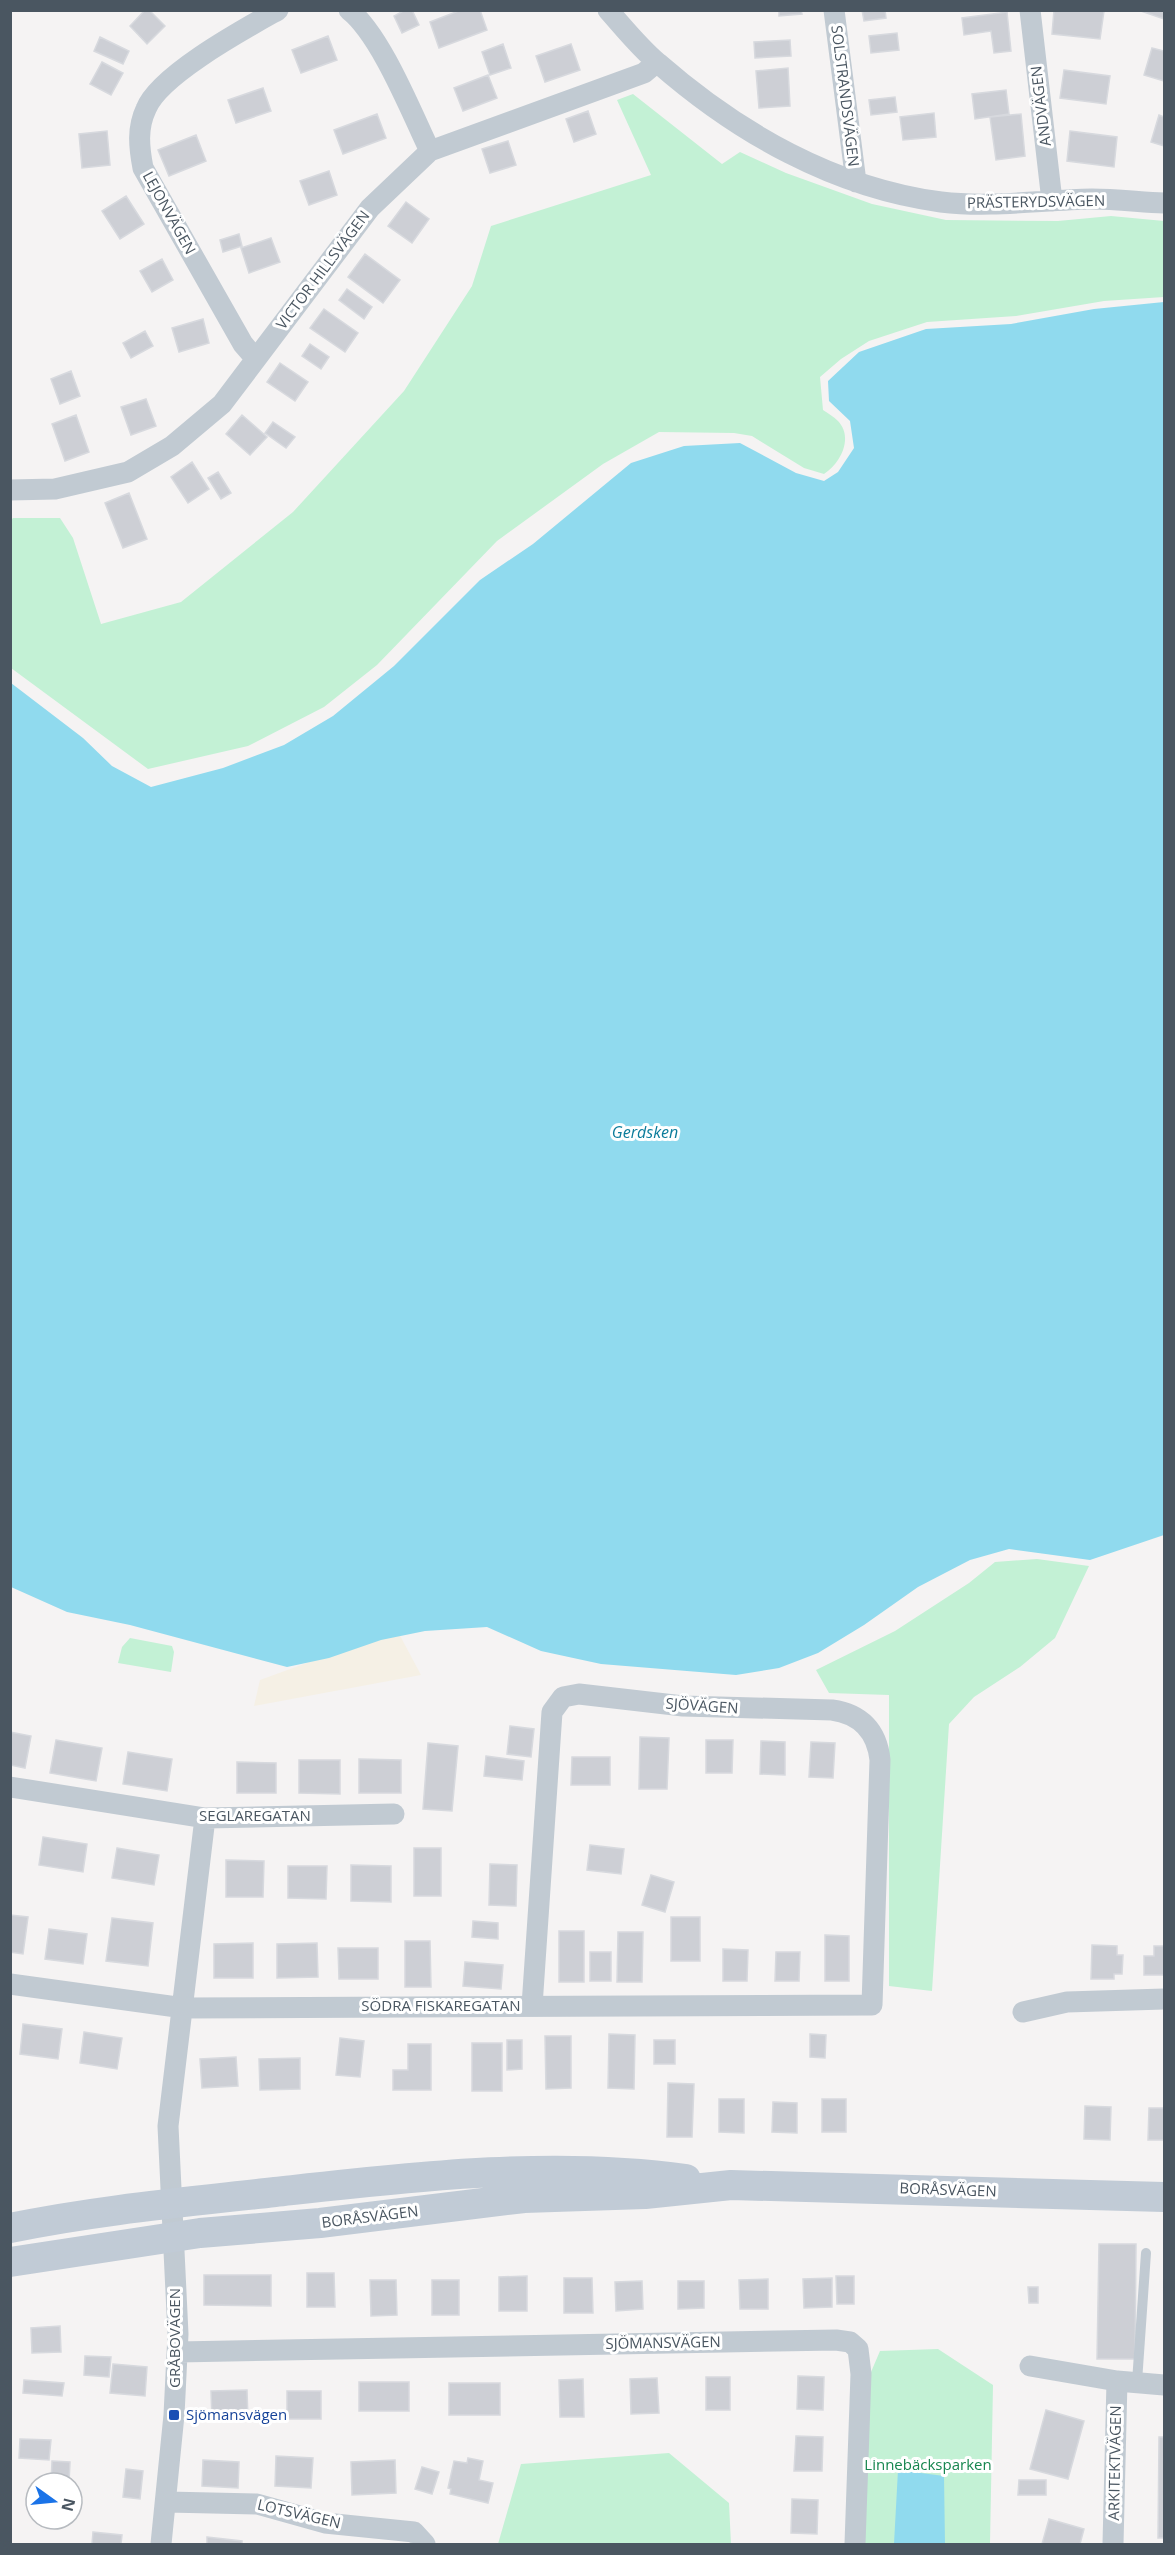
<svg xmlns="http://www.w3.org/2000/svg" width="1175" height="2555" font-family="'Open Sans',sans-serif">
	<style>
		.green { fill: #c3f1d5 }
		.sand { fill: #f5f0e5 }
		.water { fill: #90daee }
		.building { fill: #cdcfd5; stroke: #d7d9de; stroke-width: 1.5 }
		.lines { fill: none; stroke-linecap: round; stroke-linejoin: round }
		.lane { stroke: #c1cad2; stroke-width: 10 }
		.street { stroke: #c1cad2; stroke-width: 21 }
		.secondary { stroke: #c1cbd6; stroke-width: 30 }
		.transit-dot { fill: #1a4fb4; stroke: #fff; stroke-width: 2 }
		.labels { text-anchor: middle; stroke-width: 6; stroke-linejoin: round; paint-order: stroke }
		.street-label { font-size: 15px; fill: #4a5661; stroke: #fff }
		.transit-label { font-size: 15px; fill: #164399; stroke: #fff; text-anchor: start }
		.park-label { font-size: 15px; fill: #17864f; stroke: #fff }
		.water-label { font-size: 16px; font-style: italic; fill: #0c7c9b; stroke: #fff }
	</style>
	<rect width="100%" height="100%" fill="#f5f3f3"/>
	<path class="green" d="M633 94 722 164 740 152 786 173 872 204 946 220 1058 221 1111 216 1164 221V297L1104 301 1016 316 927 322 869 341 841 359 820 377 823 410C828 413 834 417 838 421 854 438 840 464 824 474L804 468 752 436 734 433 659 432 603 464 497 541 377 665 324 707 248 746 148 769 11 668V520L13 518H60L73 538 101 624 181 602 293 512 404 391 472 286 491 226 651 175 617 100Z
		M1037 1559 1089 1566 1055 1638 1020 1667 974 1697 949 1724 932 1991 889 1986V1695L829 1693 816 1670 895 1631 969 1583 995 1562Z
		M130 1638 172 1646 174 1652 171 1672 118 1663 122 1647Z
		M938 2349 993 2385 990 2544H863L868 2379 880 2351Z
		M669 2453 729 2503 731 2544H498L521 2464Z"/>
	<path class="sand" d="M397 1630 421 1675 254 1706 260 1680Z"/>
	<path class="water" d="M1164 302V1535L1090 1560 1009 1549 970 1560 918 1587 864 1625 818 1653 779 1668 736 1675 601 1664 541 1651 487 1627 425 1631 381 1640 329 1658 287 1667 130 1625 67 1612 11 1587V683L83 738 112 766 151 787 223 768 284 745 333 716 394 666 480 580 533 544 631 463 684 446 740 443 796 473 824 481 838 472 854 448 850 421 829 401 828 381 859 352 926 329 1011 324 1094 309Z
		M898 2470 944 2476 945 2544H894Z"/>
	<path class="building" d="M145 10H149L165 26 147 44 130 26Z
		M405 10H412L419 25 402 33 394 16Z
		M461 10H480L487 30 439 48 430 22Z
		M779 10H801L802 14 779 16Z
		M862 10H885L886 18 864 21Z
		M1054 10 1104 11 1100 39 1052 34Z
		M1138 10H1164V19Z
		M1007 12 1011 51 994 53 991 31 964 35 962 18Z
		M897 33 899 50 871 53 869 36Z
		M328 36 337 60 301 73 292 50Z
		M100 37 129 51 123 64 94 51Z
		M790 40 791 56 755 58 754 42Z
		M503 44 511 68 490 75 482 52Z
		M571 44 580 70 545 82 536 56Z
		M1152 48 1164 51V81L1144 75Z
		M102 62 123 73 111 95 90 84Z
		M788 68 790 106 759 108 756 71Z
		M1064 70 1110 76 1106 104 1060 98Z
		M488 75 497 98 463 111 454 88Z
		M263 88 271 111 236 123 228 100Z
		M1006 90 1009 114 975 119 972 94Z
		M895 97 897 112 871 115 869 100Z
		M588 111 596 134 574 142 566 119Z
		M934 113 936 137 903 140 900 117Z
		M377 114 386 138 343 154 334 130Z
		M1021 114 1025 156 996 160 990 117Z
		M1159 115 1164 117V146L1151 142Z
		M107 131 110 165 82 168 79 134Z
		M1070 131 1117 137 1114 167 1067 161Z
		M196 135 206 161 169 176 158 150Z
		M508 141 516 165 490 173 482 149Z
		M329 171 337 195 309 205 300 181Z
		M126 196 144 224 120 239 102 211Z
		M406 202 429 219 412 243 388 226Z
		M239 234 242 246 223 252 220 240Z
		M271 238 280 262 249 273 241 248Z
		M365 254 400 280 383 303 348 277Z
		M162 259 173 280 152 292 140 271Z
		M347 289 372 307 364 319 339 300Z
		M324 309 358 333 345 352 310 328Z
		M203 319 209 343 179 352 172 328Z
		M145 331 153 346 131 358 123 343Z
		M310 344 329 357 321 369 302 356Z
		M280 363 308 382 295 401 267 382Z
		M71 371 80 396 60 404 51 379Z
		M146 399 156 426 131 435 121 407Z
		M76 415 89 452 65 461 52 424Z
		M242 415 267 437 250 455 226 434Z
		M273 422 295 437 286 448 265 433Z
		M192 462 209 489 188 503 171 477Z
		M218 472 231 493 221 499 208 478Z
		M129 493 147 539 123 548 105 503Z
		M510 1726 534 1729 531 1757 507 1754Z
		M10 1732 31 1736 25 1768 10 1765Z
		M640 1737 669 1738 667 1789H639Z
		M56 1740 102 1748 96 1781 50 1773Z
		M706 1740H733L732 1773H706Z
		M761 1741 785 1742V1775L760 1774Z
		M811 1742 835 1743 833 1778 809 1777Z
		M428 1743 458 1746 452 1811 423 1809Z
		M128 1752 172 1759 167 1791 123 1784Z
		M486 1756 524 1761 522 1780 484 1776Z
		M572 1757H610V1785H571Z
		M359 1759 401 1760V1793H359Z
		M299 1760H340V1794L299 1793Z
		M237 1762 276 1763V1793H237Z
		M43 1837 87 1844 83 1872 39 1865Z
		M590 1845 624 1849 621 1874 587 1870Z
		M117 1848 159 1855 154 1885 112 1878Z
		M414 1848H441V1896H414Z
		M226 1860 264 1861 263 1897H226Z
		M490 1864 517 1865 516 1906 489 1905Z
		M351 1865 391 1866V1902L351 1901Z
		M288 1866H327L326 1899 288 1898Z
		M651 1875 674 1882 665 1912 642 1905Z
		M10 1915 28 1917 23 1954 10 1952Z
		M671 1917H700V1961H671Z
		M112 1918 153 1923 148 1966 106 1961Z
		M473 1921 498 1923V1939L472 1937Z
		M49 1929 87 1934 83 1964 45 1959Z
		M559 1931H584V1982H559Z
		M618 1932H643L642 1982H617Z
		M825 1935 849 1936V1981H825Z
		M405 1941H430L431 1987H405Z
		M253 1943V1978H214V1944Z
		M317 1943 318 1977 277 1978V1944Z
		M1092 1945 1117 1946V1955H1123L1122 1974H1114V1979H1091Z
		M1154 1946H1164V1975H1144V1956H1154Z
		M338 1948H378V1979H339Z
		M723 1949 748 1950 747 1981H723Z
		M590 1952H611V1981H590Z
		M776 1952H800L799 1981H775Z
		M465 1962 503 1965 501 1989 463 1986Z
		M23 2024 62 2029 58 2059 20 2054Z
		M84 2032 122 2038 117 2069 80 2063Z
		M609 2034 635 2035 634 2089 608 2088Z
		M810 2034 826 2035 825 2058 810 2057Z
		M545 2036H571V2088L546 2089Z
		M340 2038 364 2041 360 2077 336 2075Z
		M507 2040H522V2069L507 2070Z
		M654 2040H675V2064H654Z
		M472 2043H502V2091H472Z
		M408 2044H431V2090H393V2070H408Z
		M236 2057 238 2086 202 2088 200 2059Z
		M300 2058V2089L260 2090 259 2059Z
		M668 2083 694 2084 692 2137H667Z
		M719 2099H744V2133L719 2132Z
		M822 2099H846V2132H822Z
		M773 2102 797 2103V2133L772 2132Z
		M1085 2106 1111 2107 1110 2140 1084 2139Z
		M1149 2108H1164V2140H1148Z
		M1099 2244H1136L1135 2359H1097Z
		M307 2273H334L335 2307H307Z
		M204 2275H271V2306L204 2305Z
		M527 2276V2311H499V2277Z
		M836 2276H854V2304H837Z
		M564 2278H592L593 2313H564Z
		M832 2278V2307L804 2308 803 2279Z
		M768 2279V2309H740L739 2280Z
		M370 2280H396L397 2315 371 2316Z
		M432 2280H459V2315H432Z
		M642 2281 643 2309 616 2311 615 2282Z
		M678 2281H704V2308L678 2309Z
		M1028 2287H1038V2303H1029Z
		M60 2326 61 2352 32 2353 31 2328Z
		M85 2356 111 2357 109 2377 84 2375Z
		M113 2364 147 2367 145 2396 110 2393Z
		M798 2376 824 2377 823 2410 797 2409Z
		M706 2377H730V2410H706Z
		M657 2378 659 2413 631 2414 630 2379Z
		M583 2379 584 2417H560L559 2380Z
		M24 2380 64 2383 62 2396 23 2393Z
		M359 2382H409V2411H359Z
		M449 2383H500V2415H449Z
		M247 2390 248 2419 212 2420 211 2391Z
		M287 2391H321V2419H287Z
		M1046 2410 1084 2421 1068 2479 1030 2469Z
		M796 2436 823 2437 822 2471H794Z
		M1159 2437H1164V2538H1158Z
		M20 2439 51 2440 49 2460 19 2458Z
		M276 2456 313 2458 311 2488 275 2486Z
		M468 2458 483 2461 479 2480 493 2483 488 2503 450 2494 451 2489 448 2488 454 2461 467 2463Z
		M203 2460 239 2462 238 2488 202 2486Z
		M395 2460 396 2493 352 2495 351 2462Z
		M52 2461 70 2462 69 2483H51Z
		M422 2467 439 2472 432 2494 415 2489Z
		M126 2469 143 2471 140 2499 123 2497Z
		M1019 2480H1046V2495H1018Z
		M792 2499 818 2500 817 2534 791 2533Z
		M1049 2519 1084 2529 1080 2544H1042Z
		M93 2532 122 2535 121 2544H92Z
		M207 2537 242 2541V2544H207Z"/>
	<g class="lines">
		<path class="lane" d="M1137 2382 1146 2253"/>
		<path class="street" d="M349 10C381 35 412 114 430 151
			M608 10C624 28 640 48 658 63 738 133 835 188 941 202 991 208 1041 200 1092 199 1116 199 1140 202 1164 203
			M834 10 856 182
			M1030 10 1052 201
			M256 359 243 344 143 168C139 147 137 128 146 109 159 75 246 28 278 10
			M10 490 55 489 128 472 172 446 222 404 370 208 430 151 644 73 657 62
			M10 1787 205 1818 394 1814
			M10 1984 184 2008 872 2005 880 1760C877 1731 861 1714 832 1710L683 1706 579 1694 563 1697 552 1712 532 2006
			M1023 2012 1067 2002 1164 1999
			M178 2352 836 2340 850 2342 858 2349 861 2374 855 2544
			M1030 2366 1117 2381 1164 2385
			M167 2502 257 2504 325 2523 414 2532 425 2544
			M161 2544 174 2415 178 2334 168 2126 205 1818
			M1113 2544 1117 2381"/>
		<path class="secondary" d="M10 2228C97 2210 187 2202 275 2192 411 2177 551 2160 686 2179
			M10 2262 200 2233 320 2223 524 2198 645 2194 731 2185 1164 2197"/>
	</g>
	<rect class="transit-dot" x="168" y="2409" width="12" height="12" rx="3"/>
	<g class="labels">
		<g class="street-label">
			<text transform="translate(845 96) rotate(83)" y="5">SOLSTRANDSVÄGEN</text>
			<text transform="translate(1041 106) rotate(-97)" y="5">ANDVÄGEN</text>
			<text transform="translate(1036 202) rotate(-1)" y="5">PRÄSTERYDSVÄGEN</text>
			<text transform="translate(169 213) rotate(61)" y="5">LEJONVÄGEN</text>
			<text transform="translate(323 270) rotate(-53)" y="5">VICTOR HILLSVÄGEN</text>
			<text transform="translate(702 1706) rotate(4)" y="5">SJÖVÄGEN</text>
			<text x="255" y="1821">SEGLAREGATAN</text>
			<text x="441" y="2011">SÖDRA FISKAREGATAN</text>
			<text transform="translate(948 2190) rotate(2)" y="5">BORÅSVÄGEN</text>
			<text transform="translate(370 2217) rotate(-7)" y="5">BORÅSVÄGEN</text>
			<text transform="translate(175 2338) rotate(-90)" y="5">GRÅBOVÄGEN</text>
			<text transform="translate(663 2343) rotate(-1)" y="5">SJÖMANSVÄGEN</text>
			<text transform="translate(1115 2463) rotate(-89)" y="5">ARKITEKTVÄGEN</text>
			<text transform="translate(299 2514) rotate(13)" y="5">LOTSVÄGEN</text>
		</g>
		<g class="transit-label">
			<text x="186" y="2420">Sjömansvägen</text>
		</g>
		<g class="park-label">
			<text x="928" y="2470">Linnebäcksparken</text>
		</g>
		<g class="water-label">
			<text x="645" y="1138">Gerdsken</text>
		</g>
	</g>
	<rect width="1175" height="2555" fill="none" stroke="#4a5661" stroke-width="24"/>
	<g transform="translate(54 2501) rotate(105)"><circle r="28" fill="#ffffff" stroke="#b7bbc0" stroke-width="1.5"/>
	<path d="M0-4.5L10 22L0 15L-10 22Z" fill="#1a73e8"/>
	<text y="-9" font-size="16" font-weight="bold" text-anchor="middle" fill="#4a5661">N</text>
	</g>
</svg>
